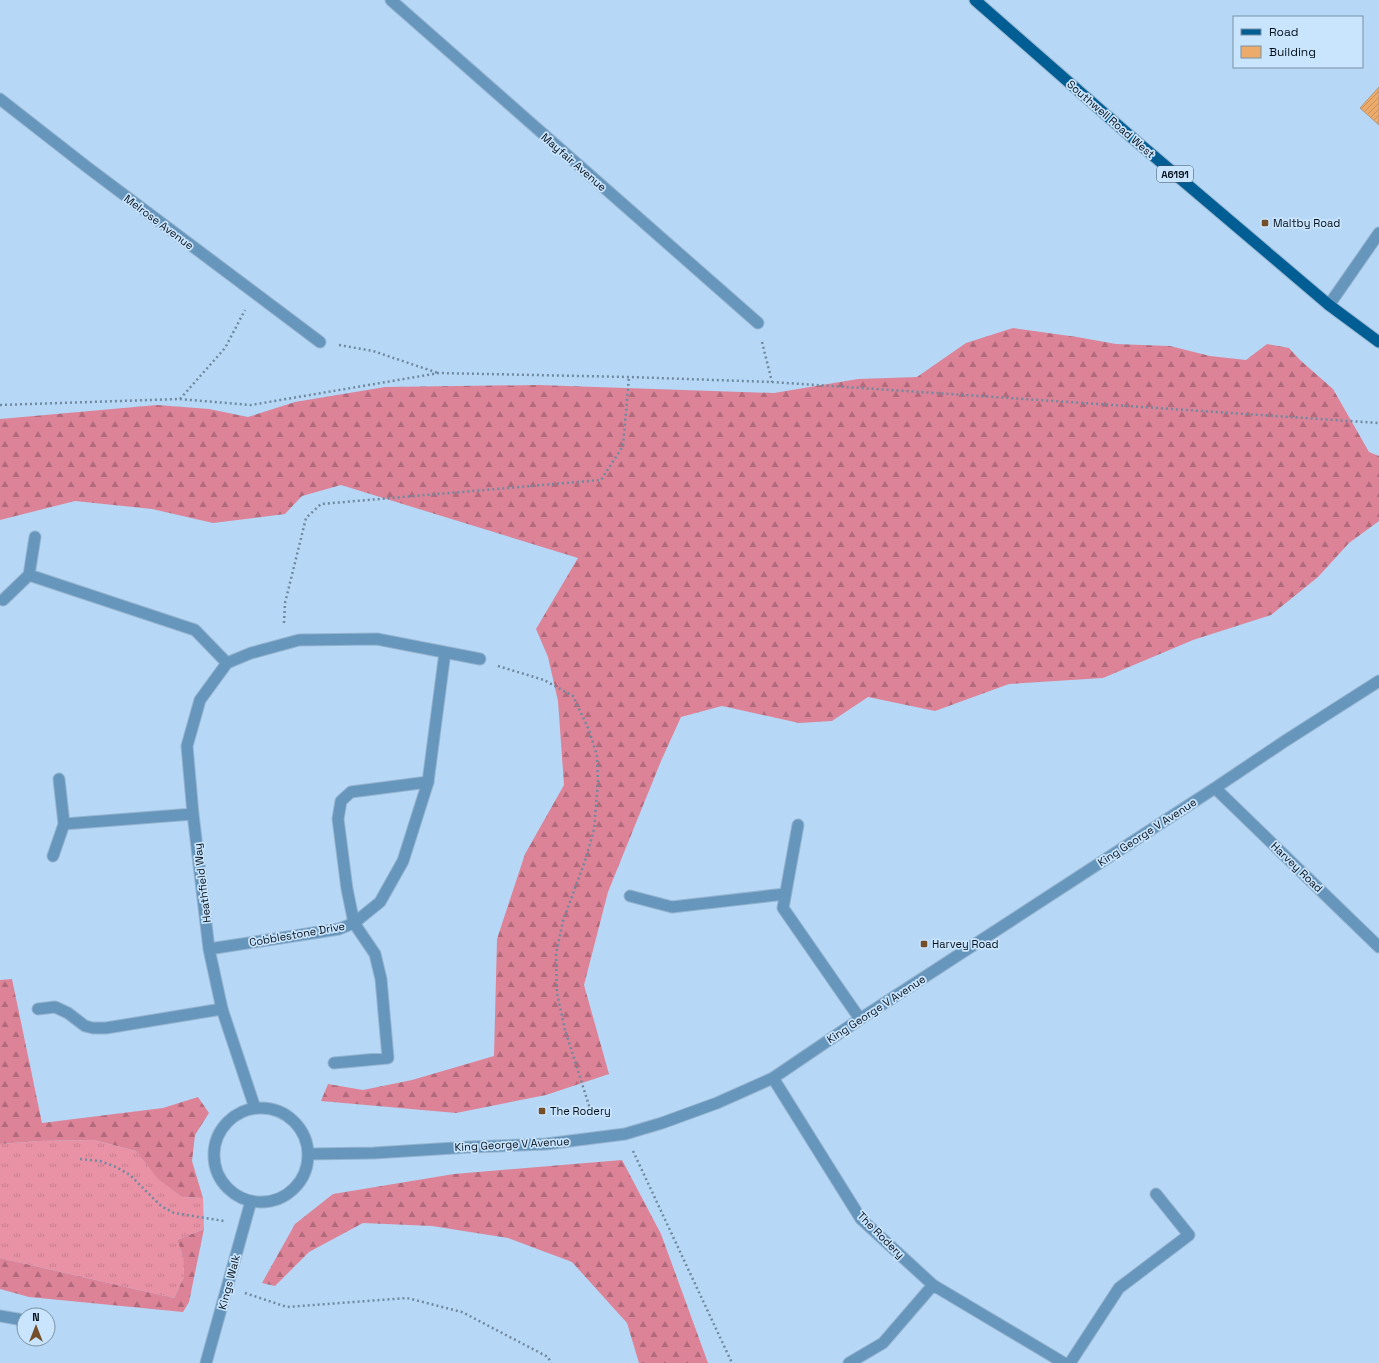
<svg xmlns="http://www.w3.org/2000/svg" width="1379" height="1363" font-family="'Space Grotesk',sans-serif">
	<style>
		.grass { fill: url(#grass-tufts) }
		.forest { fill: url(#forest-firs) }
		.building { fill: url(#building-hatch); stroke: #b69779 }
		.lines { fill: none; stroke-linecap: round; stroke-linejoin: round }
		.service-casing { stroke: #96b4cf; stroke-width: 13 }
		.minor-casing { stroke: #96b4cf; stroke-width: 13 }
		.primary-casing { stroke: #96b4cf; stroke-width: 13 }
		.path { stroke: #70899f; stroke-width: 2.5; stroke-dasharray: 2 3; stroke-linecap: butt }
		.service { stroke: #6796bd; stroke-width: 11 }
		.minor { stroke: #6796bd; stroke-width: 11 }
		.primary { stroke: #015e95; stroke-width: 11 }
		.poi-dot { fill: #734e29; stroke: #c9e4fd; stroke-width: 1.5 }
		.labels { text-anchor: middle; stroke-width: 3.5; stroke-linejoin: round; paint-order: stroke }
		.shield { fill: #c9e4fd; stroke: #405160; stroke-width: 1 }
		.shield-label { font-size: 10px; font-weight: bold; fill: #06121c }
		.street-label { font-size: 11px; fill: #06121c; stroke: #c9e4fd }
		.poi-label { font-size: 11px; fill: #06121c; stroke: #c9e4fd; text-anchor: start }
	</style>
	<defs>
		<pattern id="grass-tufts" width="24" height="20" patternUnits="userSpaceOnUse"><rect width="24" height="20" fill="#e992a6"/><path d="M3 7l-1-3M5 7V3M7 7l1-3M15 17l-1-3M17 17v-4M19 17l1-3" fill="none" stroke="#c67d8e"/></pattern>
		<pattern id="forest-firs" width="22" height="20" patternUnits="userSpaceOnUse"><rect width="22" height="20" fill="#dc8398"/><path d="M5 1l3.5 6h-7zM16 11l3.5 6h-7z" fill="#b06a7b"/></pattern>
		<pattern id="building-hatch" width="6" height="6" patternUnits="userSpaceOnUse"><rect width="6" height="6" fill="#ecab6b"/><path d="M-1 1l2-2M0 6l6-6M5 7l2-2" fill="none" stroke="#c9925c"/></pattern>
	</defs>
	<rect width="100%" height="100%" fill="#b6d8f6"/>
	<path class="grass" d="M94 1140 136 1151 158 1178 182 1197 203 1198 204 1229 177 1240 183 1256 184 1277 174 1298 0 1258V1144L39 1141Z"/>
	<path class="forest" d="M1013 328 1077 337 1116 344 1170 346 1210 356 1246 360 1267 344 1289 348 1300 360 1333 389 1369 452 1379 456V521L1349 543 1318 577 1271 615 1193 640 1103 678 1009 684 935 711 868 697 832 721 799 723 722 706 681 717 661 761 608 892 584 985 609 1074 546 1095 456 1113 321 1101 328 1084 363 1090 412 1080 494 1056 497 939 525 854 564 785 558 701 548 657 536 629 578 558 341 485 302 496 285 514 213 523 152 509 75 501 0 520V419L157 405 209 409 248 417 295 402 385 387 538 385 774 393 858 379 917 377 966 343Z
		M12 979 42 1123 163 1108 198 1097 209 1113 195 1135 192 1161 203 1198 182 1197 158 1179 136 1151 94 1140 39 1141 0 1144V980Z
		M622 1160 661 1234 708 1363H639L627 1323 572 1262 508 1238 432 1226 363 1223 309 1252 275 1286 262 1283 295 1224 333 1194 454 1174Z
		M204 1229 189 1302 183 1312 29 1297 0 1289V1258L174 1298 184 1277 183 1256 177 1240Z"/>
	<path class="building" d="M1379 87V125L1360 108Z"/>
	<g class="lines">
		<g class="service-casing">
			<path id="service" d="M630 896 672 907 785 894
				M38 1009 55 1007 68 1013 85 1026 93 1028H106L222 1009
				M334 1063 388 1058 381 979 375 954 354 923 347 889 338 819 341 801 351 792 428 782"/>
		</g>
		<g class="minor-casing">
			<path id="minor" d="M391 0 758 323
				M0 99 87 167 320 342
				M1329 305 1379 233
				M29 575 195 630 227 663
				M3 600 29 575 35 537
				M227 663 200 700 187 746 193 814 209 949 222 1009 255 1108
				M227 663 251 653 299 640 377 639 480 659
				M1215 788 1379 947
				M64 824 193 814
				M798 825 783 908 860 1019
				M53 856 64 824 59 779
				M209 949 339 929 354 923 380 902 403 861 428 782 445 652
				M773 1078 861 1219 933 1285 1064 1363
				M214 1155a47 47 0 1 1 94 0a47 47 0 1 1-94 0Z
				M308 1154 374 1153 470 1147 546 1144 625 1134 662 1123 717 1103 773 1078 860 1019 1215 788 1285 741 1379 681
				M0 1316 23 1320
				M206 1363 251 1201
				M849 1363 883 1343 933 1285
				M1070 1363 1119 1288 1189 1235 1156 1194"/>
		</g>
		<g class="primary-casing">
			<path id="primary" d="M975 0 1129 135 1329 305 1379 342"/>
		</g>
		<path class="path" d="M762 342 772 382
			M339 345 373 351 438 373
			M180 399 225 348 245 310
			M0 405 179 399 251 405 439 373 629 377 772 382 1379 423
			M284 623 285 603 306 518 321 504 601 480 623 446 629 377
			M498 666 544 680 573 696 589 730 597 756 598 782 594 829 586 858 563 921 556 954 557 993 565 1030 593 1118
			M633 1151 732 1363
			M80 1159 100 1161 116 1167 130 1175 161 1206 174 1213 224 1221
			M245 1293 287 1307 407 1298 462 1312 548 1357 551 1363"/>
		<use href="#service" class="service"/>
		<use href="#minor" class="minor"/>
		<use href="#primary" class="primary"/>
	</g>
	<g class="poi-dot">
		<rect x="1261" y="219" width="8" height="8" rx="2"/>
		<rect x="920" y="940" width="8" height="8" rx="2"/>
		<rect x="538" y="1107" width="8" height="8" rx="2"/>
	</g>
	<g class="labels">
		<rect class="shield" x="1157" y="166" width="36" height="16" rx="3"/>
		<g class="shield-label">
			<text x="1175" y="178">A6191</text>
		</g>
		<g class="street-label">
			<text transform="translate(1111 119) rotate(41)" y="4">Southwell Road West</text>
			<text transform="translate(574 162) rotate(41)" y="4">Mayfair Avenue</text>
			<text transform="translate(159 222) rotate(37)" y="4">Melrose Avenue</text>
			<text transform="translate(1147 832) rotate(-33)" y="4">King George V Avenue</text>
			<text transform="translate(1297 867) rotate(44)" y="4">Harvey Road</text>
			<text transform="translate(202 883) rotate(-97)" y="4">Heathfield Way</text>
			<text transform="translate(297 934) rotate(-10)" y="4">Cobblestone Drive</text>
			<text transform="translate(876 1009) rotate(-33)" y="4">King George V Avenue</text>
			<text transform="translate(512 1144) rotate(-3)" y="4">King George V Avenue</text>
			<text transform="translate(881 1235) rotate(45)" y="4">The Rodery</text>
			<text transform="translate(229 1282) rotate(-75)" y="4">Kings Walk</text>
		</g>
		<g class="poi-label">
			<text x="1273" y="227">Maltby Road</text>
			<text x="932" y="948">Harvey Road</text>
			<text x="550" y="1115">The Rodery</text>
		</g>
	</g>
	<rect x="1233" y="16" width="130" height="52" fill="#c9e4fd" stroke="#7b90a3"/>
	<rect x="1241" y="29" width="20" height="6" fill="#015e95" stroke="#7b90a3"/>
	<text x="1269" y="36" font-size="12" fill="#06121c">Road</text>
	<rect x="1241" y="46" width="20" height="12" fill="#ecab6b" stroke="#7b90a3"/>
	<text x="1269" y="56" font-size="12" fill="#06121c">Building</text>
	<g transform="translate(36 1327)"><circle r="19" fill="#c9e4fd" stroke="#7b90a3"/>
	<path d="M0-3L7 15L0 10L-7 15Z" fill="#734e29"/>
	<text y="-6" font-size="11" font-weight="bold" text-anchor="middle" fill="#06121c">N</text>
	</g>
</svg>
